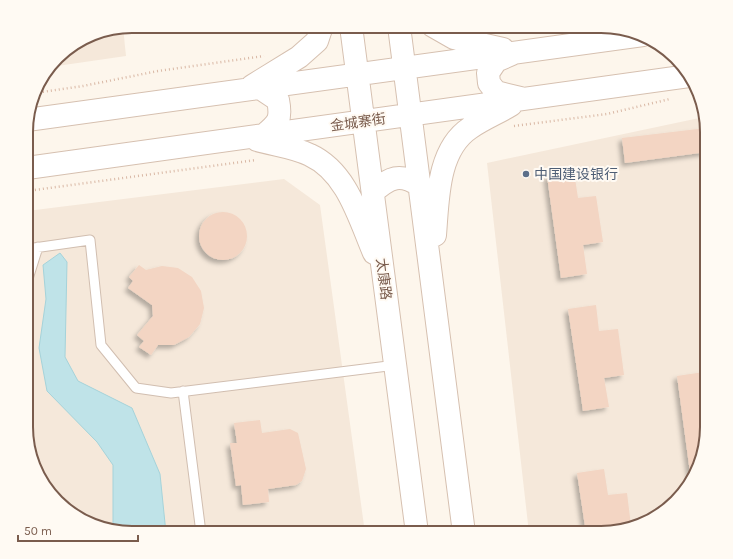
<svg xmlns="http://www.w3.org/2000/svg" width="733" height="559" font-family="Karla,'Noto Sans SC',sans-serif">
	<style>
		.residential { fill: #f5e8da }
		.water { fill: #bfe3e8; stroke: #a5d3da }
		.building { fill: #f3d5c3; filter: url(#shadow) }
		.lines { fill: none; stroke-linecap: round; stroke-linejoin: round }
		.service-casing { stroke: #d1beb0; stroke-width: 11 }
		.secondary-casing { stroke: #d6c0b0; stroke-width: 24 }
		.path { stroke: #d9b8a5; stroke-width: 2.5; stroke-dasharray: 1 3; stroke-linecap: butt }
		.service { stroke: #fff; stroke-width: 9 }
		.secondary { stroke: #fff; stroke-width: 22 }
		.service-dot { fill: #5c6f8a; stroke: #fffaf3; stroke-width: 1.5 }
		.labels { text-anchor: middle; stroke-width: 4; stroke-linejoin: round; paint-order: stroke }
		.street-label { font-size: 14px; fill: #7a5c4d; stroke: #fffaf3 }
		.service-label { font-size: 14px; fill: #4e5e75; stroke: #fffaf3; text-anchor: start }
		.rim { fill: none; stroke: #7a5c4d; stroke-width: 2 }
	</style>
	<defs>
		<filter id="shadow"><feDropShadow dx="-3.5" dy="3.5" stdDeviation="2" flood-color="#0004"/></filter>
	</defs>
	<rect width="100%" height="100%" fill="#fdf6ec"/>
	<path class="residential" d="M123 27 126 56 50 67 62 52 97 32Z
		M704 117 707 131V435L699 468 681 497 648 522 601 533H529L487 163Z
		M284 179 320 205 365 533H125L91 525 62 507 37 474 26 435 27 211Z"/>
	<path class="water" d="M60 253 67 262 65 357 78 381 132 408 160 474 166 533H125L111 530 113 526V465L97 442 47 391 39 348 46 299 43 265Z"/>
	<path class="building" d="M706 128 707 152 625 163 622 138Z
		M574 172 578 198 596 196 603 242 583 245 587 274 561 278 547 176Z
		M199 236a24 24 0 1 1 48 0a24 24 0 1 1-48 0Z
		M139 265 146 270 162 266 178 268 192 277 201 291 204 308 200 324 189 337 174 345H158L151 355 139 347 144 341 137 335 153 316 152 305 128 288 133 281 129 277Z
		M596 305 599 331 618 329 624 375 604 378 609 407 583 411 568 309Z
		M704 372 707 394V435L699 468 691 480 677 376Z
		M260 420 262 433 290 429 298 433 306 469 302 481 296 485 268 489 269 502 243 505 241 485 236 486 230 443H237L234 423Z
		M604 469 608 495 627 493 631 526 601 533H586L577 473Z"/>
	<g class="lines">
		<g class="service-casing">
			<path id="service" d="M27 249 90 240 101 345 136 388 171 393 396 365
				M27 282 38 247
				M183 391 201 533"/>
		</g>
		<g class="secondary-casing">
			<path id="secondary" d="M351 26 417 533
				M399 26 464 533
				M433 26 454 38 503 49
				M512 54 496 61 488 73 489 83 496 92 520 98
				M252 86 299 57 317 41 322 26
				M260 88 278 100C282 120 278 123 264 135
				M27 120 643 35
				M257 140C274 145 294 147 310 155 347 172 359 218 374 253
				M27 168 689 76
				M373 192C390 177 400 173 419 185
				M435 235C438 200 437 150 470 128 483 119 498 113 511 105"/>
		</g>
		<path class="path" d="M506 29 529 26
			M35 93 83 86 158 71 264 56
			M514 126 607 114 670 99
			M27 191 256 160"/>
		<use href="#service" class="service"/>
		<use href="#secondary" class="secondary"/>
	</g>
	<circle class="service-dot" cx="526" cy="174" r="4"/>
	<g class="labels">
		<g class="street-label">
			<text transform="translate(358 122) rotate(-8)" y="5">金城寨街</text>
			<text transform="translate(384 279) rotate(83)" y="5">太康路</text>
		</g>
		<g class="service-label">
			<text x="534" y="179">中国建设银行</text>
		</g>
	</g>
	<path d="M0 0H733V559H0ZM132 33H601A99 99 0 0 1 700 132V427A99 99 0 0 1 601 526H132A99 99 0 0 1 33 427V132A99 99 0 0 1 132 33Z" fill="#fffaf3" fill-rule="evenodd"/>
	<path class="rim" d="M132 33H601A99 99 0 0 1 700 132V427A99 99 0 0 1 601 526H132A99 99 0 0 1 33 427V132A99 99 0 0 1 132 33Z"/>
	<path d="M18 535v6h120v-6" fill="none" stroke="#7a5c4d" stroke-width="2"/>
	<text x="24" y="535" font-size="12" fill="#7a5c4d" stroke="#fffaf3" stroke-width="3" paint-order="stroke">50 m</text>
</svg>
